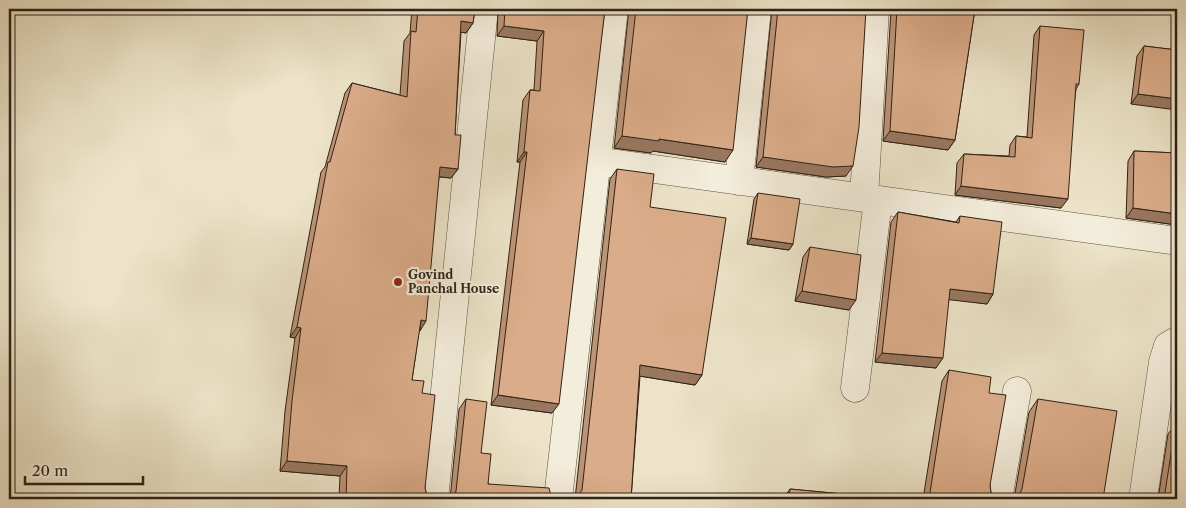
<svg xmlns="http://www.w3.org/2000/svg" width="1186" height="508" font-family="'Libre Caslon Text',serif">
	<style>
		.lines { fill: none; stroke-linecap: round; stroke-linejoin: round }
		.street-casing { stroke: #5e5242; stroke-width: 29 }
		.street { stroke: #f3eddb; stroke-width: 28 }
		.wall { fill: #bc9476; stroke: #2e2216 }
		.shaded-wall { fill: #997860; stroke: #2e2216 }
		.building { fill: #dbac89; stroke: #2e2216 }
		.poi-dot { fill: #8f2418; stroke: #f3eddb; stroke-width: 2 }
		.labels { text-anchor: middle; stroke-width: 4.5; stroke-linejoin: round; paint-order: stroke }
		.poi-label { font-size: 12px; font-weight: bold; fill: #2e2216; stroke: #f3eddb; text-anchor: start }
	</style>
	<rect width="100%" height="100%" fill="#ece3c8"/>
	<filter id="stains"><feTurbulence type="fractalNoise" baseFrequency=".004" numOctaves="4"/><feColorMatrix values="0 0 0 0 .2 0 0 0 0 .09 0 0 0 0 .02 0 0 0 .5 -.17"/></filter>
	<radialGradient id="worn" r=".72"><stop offset=".6" stop-color="#630" stop-opacity="0"/><stop offset="1" stop-color="#630" stop-opacity=".3"/></radialGradient>
	<g class="lines">
		<g class="street-casing">
			<path id="street" d="M596 161 1177 241
				M739 181 757 9
				M864 198 875 9
				M855 388 878 200
				M434 499 484 9
				M558 499 614 9
				M998 499 1017 391
				M1143 499 1163 362 1168 346 1177 341"/>
		</g>
		<use href="#street" class="street"/>
	</g>
	<path class="wall" d="M412 9H475L473 23 466 33 461 32 455 135 458 169 451 178 439 177 419 331 412 380 422 393 425 488 427 496 430 499H339L340 476 280 471 285 411 295 338 290 337 321 172 325 167 345 93 352 83 400 95 404 41 410 33Z
		M498 9H605L552 413 491 405 520 162H517L523 100 530 90H534L537 41 497 36Z
		M629 9H748L725 162 653 151 651 153 614 148Z
		M772 9H866L846 176 826 177 756 167Z
		M892 9H975L955 140 948 150 883 141 891 10Z
		M1040 26 1079 84 1076 89 1061 208 955 195 957 163 964 154 1009 156 1010 145 1016 136 1027 137 1034 35Z
		M1144 46 1177 50 1131 104 1137 56Z
		M1134 151 1177 153V225L1126 218 1128 161Z
		M617 169 650 207 702 375 695 385 640 376 631 499H575L610 179Z
		M758 193 793 244 789 250 747 244 754 199Z
		M898 212 956 222 960 216 993 294 987 304 949 299 936 368 875 362 891 222Z
		M810 247 849 310 795 301 803 257Z
		M949 370 989 393 990 485 991 493 995 499H923L942 381Z
		M466 399 481 453 488 484 551 496 554 499H450L459 409Z
		M1038 399 1103 499H1014L1029 412Z
		M1177 400V499H1158L1168 434 1172 429Z
		M790 489 895 499H783Z"/>
	<path class="shaded-wall" d="M461 21 473 23 466 33 454 31Z
		M504 26 544 31 537 41 497 36Z
		M1138 94 1177 99V110L1131 104Z
		M890 131 955 140 948 150 883 141Z
		M622 136 659 139 733 150 725 162 653 151 651 153 614 148Z
		M524 152H527L520 162H517Z
		M763 157 853 166 846 176 826 177 756 167Z
		M440 167 458 169 451 178 433 176Z
		M961 186 1068 199 1061 208 955 195Z
		M1133 208 1177 214V225L1126 218Z
		M751 238 793 244 789 250 747 244Z
		M950 289 993 294 987 304 943 299Z
		M802 291 856 300 849 310 795 301Z
		M421 320 426 321 420 331Z
		M297 327 301 328 295 338 290 337Z
		M882 353 943 358 936 368 875 362Z
		M640 365 702 375 695 385 633 375Z
		M498 395 559 404 552 413 491 405Z
		M287 461 347 466 340 476 280 471Z
		M1018 497 1034 499H1017Z"/>
	<path class="building" d="M418 9H475L473 23 461 21 455 135H461L458 169 440 167 426 321 421 320 412 380 424 381 422 393 435 395 425 488 427 496 430 499H346L347 466 287 461 292 401 301 328 297 327 328 162H330L352 83 407 97 411 31 416 32Z
		M505 9H605L559 404 498 395 527 152H524L530 90 540 91 544 31 504 26Z
		M636 9H748L733 150 659 139V141L622 136Z
		M778 9H866L859 127 853 166 833 167 763 157Z
		M897 9H975L955 140 890 131Z
		M1040 26 1084 30 1079 84H1076L1068 199 961 186 964 154 1015 157 1016 136 1032 138Z
		M1144 46 1177 50V99L1138 94Z
		M1134 151 1177 153V214L1133 208Z
		M617 169 654 174 650 207 726 218 702 375 640 365 631 499H576L582 490Z
		M758 193 800 199 793 244 751 238Z
		M898 212 959 223 960 216 1002 222 993 294 950 289 943 358 882 353Z
		M810 247 861 255 856 300 802 291Z
		M949 370 991 377 989 393 1006 395 990 485 991 493 995 499H929Z
		M466 399 487 402 481 453 491 454 488 484 549 488 551 496 554 499H452L454 498 456 491Z
		M1038 399 1117 411 1103 499H1034L1018 497 1022 489Z
		M1176 422 1177 423V499H1164Z
		M790 489 895 499H789Z"/>
	<circle class="poi-dot" cx="398" cy="282" r="5"/>
	<g class="labels">
		<g class="poi-label">
			<text x="408" y="279">Govind<tspan x="408" dy="14">Panchal House</tspan></text>
		</g>
	</g>
	<rect width="1186" height="508" fill="none" stroke="#ece3c8" stroke-width="30"/>
	<rect x="10" y="10" width="1166" height="488" fill="none" stroke="#2e2216" stroke-width="2.5"/>
	<rect x="15" y="15" width="1156" height="478" fill="none" stroke="#2e2216"/>
	<path d="M25 476v8h118v-8" fill="none" stroke="#2e2216" stroke-width="2.5"/>
	<text x="32" y="476" font-size="15" fill="#2e2216" stroke="#f3eddb" stroke-width="4" paint-order="stroke">20 m</text>
	<rect width="100%" height="100%" filter="url(#stains)"/>
	<rect width="100%" height="100%" fill="url(#worn)"/>
</svg>
